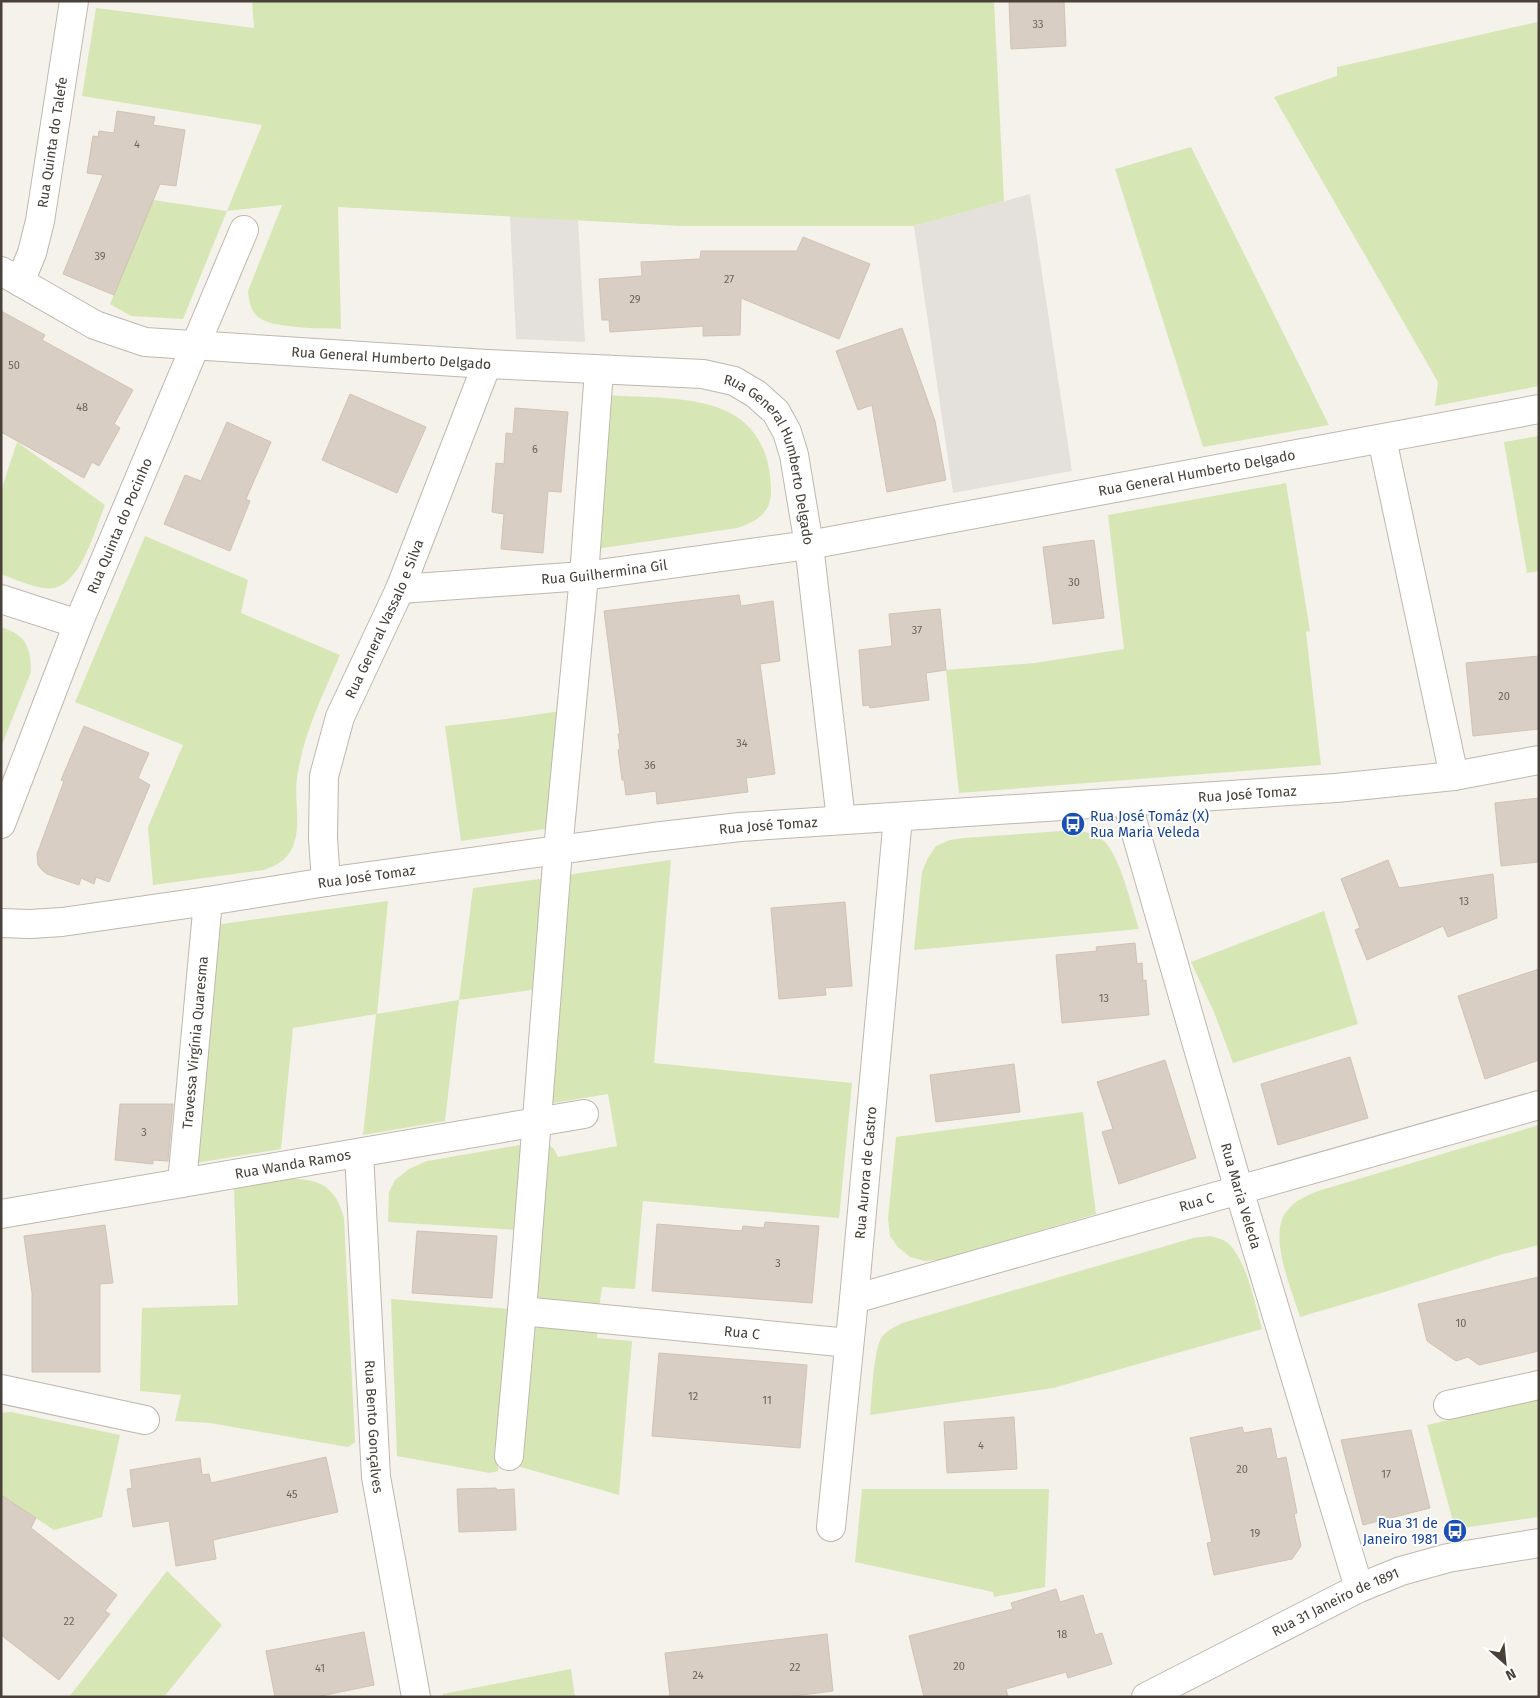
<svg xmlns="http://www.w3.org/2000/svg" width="1540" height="1698" font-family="'Fira Sans',sans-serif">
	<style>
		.industrial { fill: #e4e0dc }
		.green { fill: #d6e7b5 }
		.building { fill: #d9cec3; stroke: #d1c2b4 }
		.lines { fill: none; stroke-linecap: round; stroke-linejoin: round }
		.street-casing { stroke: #c0b7ad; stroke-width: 30 }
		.street { stroke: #fff; stroke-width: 28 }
		.labels { text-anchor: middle; stroke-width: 4; stroke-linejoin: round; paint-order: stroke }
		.number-label { font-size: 11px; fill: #6d645c }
		.street-label { font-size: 14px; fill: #494139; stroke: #fff }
		.transit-label { font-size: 14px; fill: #164399; stroke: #fff; text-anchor: start }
	</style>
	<rect width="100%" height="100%" fill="#f5f1eb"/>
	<path class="industrial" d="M1030 194 1072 471 953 493 914 226Z
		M510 216 578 220 585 342 516 339Z"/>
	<path class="green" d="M252 1H994L1004 201 914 226H681L338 207 341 329C323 328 269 329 257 316 250 309 249 300 248 291L282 205 227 211 183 319 131 316 110 304 153 200 227 211 262 125 82 96 96 8 254 28Z
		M1537 22 1539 35V386L1435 406 1438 382 1274 97 1337 76V67Z
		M1191 147 1329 425 1203 447 1115 169Z
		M605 395C678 400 768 389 771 489 772 512 757 522 737 528L596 549Z
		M1539 436V571L1527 573 1504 442Z
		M17 442 105 505C95 529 82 582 54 588 40 591 15 579 1 574V491Z
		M1286 483 1310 631 1306 632 1321 765 959 793 946 670 1035 663 1124 649 1108 515Z
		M145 536 248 580 241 613 340 655C323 695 303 734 297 778 294 800 301 823 294 843 289 859 278 865 264 870L153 885 148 827 183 745 75 702Z
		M1 627C26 635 31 647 31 672L1 747Z
		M561 711 552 828 461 841 445 726 506 719Z
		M1076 830C1086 832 1097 834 1105 842 1121 859 1131 905 1139 929L914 950 922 872 928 858 936 846 950 840 964 838Z
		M671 860 654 1063 852 1083 839 1218 643 1201 635 1289 602 1287 599 1310 532 1302 546 1142 554 1149 558 1157 617 1146 608 1094 547 1104 566 875Z
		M547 878 538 989 459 1000 445 1121 363 1135 376 1014 293 1028 281 1149 196 1163 215 925 388 901 377 1014 459 1000 473 888Z
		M1324 911 1358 1024 1233 1063 1214 1012 1191 962Z
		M1083 1112 1096 1214 941 1260 925 1261 910 1257 898 1247 890 1236 888 1219 896 1137Z
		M1539 1125V1245L1500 1255 1391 1290 1300 1317C1292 1290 1268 1237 1286 1212 1294 1201 1306 1196 1318 1191Z
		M526 1144 518 1230 388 1222 389 1192 395 1180 409 1169 427 1161Z
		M288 1179C320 1178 336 1187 344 1218L355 1442 348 1447 210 1423 175 1421 181 1395 140 1391 142 1308 238 1305 234 1188Z
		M1210 1236C1215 1237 1221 1239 1225 1241 1246 1255 1255 1305 1262 1329L1053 1388 870 1415C872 1397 873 1350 882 1337 887 1330 895 1327 902 1323L1193 1238Z
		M391 1299 511 1309 498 1471 490 1473 397 1456Z
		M531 1321 598 1329 597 1338 632 1341 619 1495 517 1466Z
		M1539 1399V1517L1455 1529 1427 1425Z
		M11 1412 120 1435 102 1517 54 1530 1 1495V1413Z
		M862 1489H1049L1045 1587 994 1597 993 1592 855 1562Z
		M167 1571 222 1625 164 1697H69Z
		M571 1669 575 1697H443V1694Z"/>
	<path class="building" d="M1009 1H1064L1066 46 1011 49Z
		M117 111 155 117 153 125 185 130 176 186 160 184 114 295 63 274 103 175 87 173 93 136 98 137 99 131 114 133Z
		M803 237 870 264 839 339 741 298 740 335 703 336V326L610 332 609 320H602L599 279 642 276 641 262 700 259 701 251H797Z
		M1 311 45 335 42 340 133 390 114 424 120 428 99 466 92 462 84 478 1 432Z
		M902 328 935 421 946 480 887 492 872 405 858 410 836 351Z
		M350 394 426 427 397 493 322 460Z
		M515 408 568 412 561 492 548 491 543 553 501 549 504 514 492 512 496 463 504 464 506 433 513 434Z
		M227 422 271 442 246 499 250 501 230 551 164 524 185 475 201 481Z
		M1094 540 1104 618 1053 624 1043 547Z
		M739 595 741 606 773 601 780 661 760 664 775 774 746 778 748 792 657 804 656 791 626 795 624 780H622L618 750 620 749 618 734H620L604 611Z
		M940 609 946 670 926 673 929 700 870 708 869 705 863 706 859 650 892 646 889 614Z
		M1539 656V729L1473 736 1466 663Z
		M84 726 149 753 138 778 150 785 109 882 96 877 94 884 81 878 79 885 47 874 42 870 38 865 37 854 64 781 61 780Z
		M1539 798V862L1501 866 1495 803Z
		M1388 860 1399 888 1493 874 1497 918 1448 937 1443 926 1367 960 1355 930 1360 928 1341 879Z
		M845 902 852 986 825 988 826 995 779 999 771 908Z
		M1135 943 1137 964 1142 963 1143 981 1146 980 1149 1015 1062 1023 1056 955 1097 951 1096 947Z
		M1539 969V1060L1485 1079 1458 996Z
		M1350 1057 1368 1118 1278 1145 1261 1084Z
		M1165 1060 1196 1158 1119 1184 1102 1132 1113 1129 1097 1082Z
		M1014 1064 1020 1112 936 1122 930 1075Z
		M120 1104H173L168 1161 153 1160V1164L115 1160Z
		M765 1222 819 1226 812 1303 652 1291 657 1224 742 1231 743 1226 764 1228Z
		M105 1225 113 1283 100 1284V1372H32V1293L24 1236Z
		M417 1231 497 1236 492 1298 412 1293Z
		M1539 1277V1351L1479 1365 1468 1357 1456 1361 1427 1341 1418 1304Z
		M659 1353 807 1365 800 1448 652 1436Z
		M1014 1417 1017 1469 947 1473 944 1422Z
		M1242 1427 1244 1433 1271 1428 1277 1459 1286 1457 1297 1513 1294 1514 1301 1546 1292 1559 1214 1575 1207 1543 1212 1542 1190 1438Z
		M1411 1430 1430 1508 1363 1525 1341 1440Z
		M326 1457 338 1512 213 1540 216 1559 176 1566 169 1521 133 1527 127 1489 132 1488 130 1470 200 1458 202 1475 209 1474 211 1483Z
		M496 1488 497 1490 514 1489 516 1530 459 1532 457 1489Z
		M1 1495 36 1518 31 1528 117 1595 105 1611 110 1614 59 1680 1 1635Z
		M1056 1589 1060 1602 1083 1595 1095 1635 1102 1633 1112 1664 1068 1678 1066 1672 1006 1689 1008 1697H924L909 1636 1013 1609 1011 1603Z
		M364 1632 374 1685 316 1697H275L266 1651Z
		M827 1634 833 1691 786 1697H670L665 1653Z"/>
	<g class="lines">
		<g class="street-casing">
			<g id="street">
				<path id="s1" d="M1 271 95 325 145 342 487 364 703 374 734 381 756 394 776 412 787 432 794 455 809 545 841 820"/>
				<path id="s2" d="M20 282 32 253 40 221 74 1"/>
				<path d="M1382 439 1454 776"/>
				<path id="s3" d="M400 589 584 576 809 545 1539 409"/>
				<path d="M1 599 78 624"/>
				<path id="s4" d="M1127 802 1239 1190 1359 1588"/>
				<path id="s5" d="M1 824 78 624 244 230"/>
				<path id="s6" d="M326 882 323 838 324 776 340 717 400 589 487 364"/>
				<path id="s7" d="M1 923 30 924 62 922 208 901 326 882 653 837 740 827 1336 788 1454 776 1539 760"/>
				<path id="s8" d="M359 1153 376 1477 416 1697"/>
				<path id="s9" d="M182 1183 208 901"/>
				<path id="s10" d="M1 1214 584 1114"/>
				<path id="s11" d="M854 1299 1539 1105"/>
				<path id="s12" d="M522 1311 849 1343"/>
				<path d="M1 1389 145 1420"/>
				<path d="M1448 1405 1539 1385"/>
				<path d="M509 1456 522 1311 558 850 584 576 599 370"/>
				<path id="s13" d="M831 1527 854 1299 898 817"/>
				<path id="s14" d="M1146 1697 1359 1588 1401 1571 1448 1558 1539 1543"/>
			</g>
		</g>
		<use href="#street" class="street"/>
	</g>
	<defs>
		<g id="bus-disc" transform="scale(1.25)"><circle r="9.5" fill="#1a4fb4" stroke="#fff"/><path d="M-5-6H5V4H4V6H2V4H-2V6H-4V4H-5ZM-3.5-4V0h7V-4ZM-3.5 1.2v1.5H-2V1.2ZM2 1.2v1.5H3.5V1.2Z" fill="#fff"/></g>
	</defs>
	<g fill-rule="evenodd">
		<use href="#bus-disc" x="1073" y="824"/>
		<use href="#bus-disc" x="1455" y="1531"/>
	</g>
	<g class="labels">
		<g class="number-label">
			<text x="1038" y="28">33</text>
			<text x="137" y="148">4</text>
			<text x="100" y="260">39</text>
			<text x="729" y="283">27</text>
			<text x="635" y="303">29</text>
			<text x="14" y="369">50</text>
			<text x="82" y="411">48</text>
			<text x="535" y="453">6</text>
			<text x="1074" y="586">30</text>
			<text x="917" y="634">37</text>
			<text x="1504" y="700">20</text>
			<text x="742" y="747">34</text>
			<text x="650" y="769">36</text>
			<text x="1464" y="905">13</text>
			<text x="1104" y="1002">13</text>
			<text x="144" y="1136">3</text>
			<text x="778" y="1267">3</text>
			<text x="1461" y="1327">10</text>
			<text x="693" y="1400">12</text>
			<text x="767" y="1404">11</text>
			<text x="981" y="1449">4</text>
			<text x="1242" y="1473">20</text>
			<text x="1386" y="1478">17</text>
			<text x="292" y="1498">45</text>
			<text x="1255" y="1537">19</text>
			<text x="69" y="1625">22</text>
			<text x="1062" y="1638">18</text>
			<text x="959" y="1670">20</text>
			<text x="795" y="1671">22</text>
			<text x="320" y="1672">41</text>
			<text x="698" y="1679">24</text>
		</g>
		<g class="street-label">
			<text dy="5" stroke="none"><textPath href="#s2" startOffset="144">Rua Quinta do Talefe</textPath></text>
			<text dy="5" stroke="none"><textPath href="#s1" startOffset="408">Rua General Humberto Delgado</textPath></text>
			<text dy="5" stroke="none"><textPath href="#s1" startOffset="842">Rua General Humberto Delgado</textPath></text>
			<text dy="5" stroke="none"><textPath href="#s3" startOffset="806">Rua General Humberto Delgado</textPath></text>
			<text dy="5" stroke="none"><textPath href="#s5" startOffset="321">Rua Quinta do Pocinho</textPath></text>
			<text dy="5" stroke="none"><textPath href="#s3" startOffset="205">Rua Guilhermina Gil</textPath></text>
			<text dy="5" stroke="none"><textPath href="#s6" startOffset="275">Rua General Vassalo e Silva</textPath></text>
			<text dy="5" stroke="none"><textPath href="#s7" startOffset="1254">Rua José Tomaz</textPath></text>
			<text dy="5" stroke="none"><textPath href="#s7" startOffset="774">Rua José Tomaz</textPath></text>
			<text dy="5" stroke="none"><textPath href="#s7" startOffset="369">Rua José Tomaz</textPath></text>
			<text dy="5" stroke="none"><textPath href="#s9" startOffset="141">Travessa Virgínia Quaresma</textPath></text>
			<text dy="5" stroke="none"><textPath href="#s10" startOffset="296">Rua Wanda Ramos</textPath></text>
			<text dy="5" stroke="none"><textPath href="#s13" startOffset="356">Rua Aurora de Castro</textPath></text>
			<text dy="5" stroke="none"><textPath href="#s4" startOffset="410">Rua Maria Veleda</textPath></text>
			<text dy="5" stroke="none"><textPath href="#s11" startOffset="356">Rua C</textPath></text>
			<text dy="5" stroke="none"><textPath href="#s12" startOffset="221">Rua C</textPath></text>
			<text dy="5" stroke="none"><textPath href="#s8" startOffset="274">Rua Bento Gonçalves</textPath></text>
			<text dy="5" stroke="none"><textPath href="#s14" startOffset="212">Rua 31 Janeiro de 1891</textPath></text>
		</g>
		<g class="transit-label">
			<text x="1090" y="821">Rua José Tomáz (X)<tspan x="1090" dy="16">Rua Maria Veleda</tspan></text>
			<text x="1438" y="1528" text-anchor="end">Rua 31 de<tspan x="1438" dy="16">Janeiro 1981</tspan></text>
		</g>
	</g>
	<rect width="1540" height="1698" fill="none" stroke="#494139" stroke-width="5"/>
	<g transform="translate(1505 1663) rotate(153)" stroke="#ffffff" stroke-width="4" paint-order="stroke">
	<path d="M0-4L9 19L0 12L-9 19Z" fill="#494139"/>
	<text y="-8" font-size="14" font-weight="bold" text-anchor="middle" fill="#494139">N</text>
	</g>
</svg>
